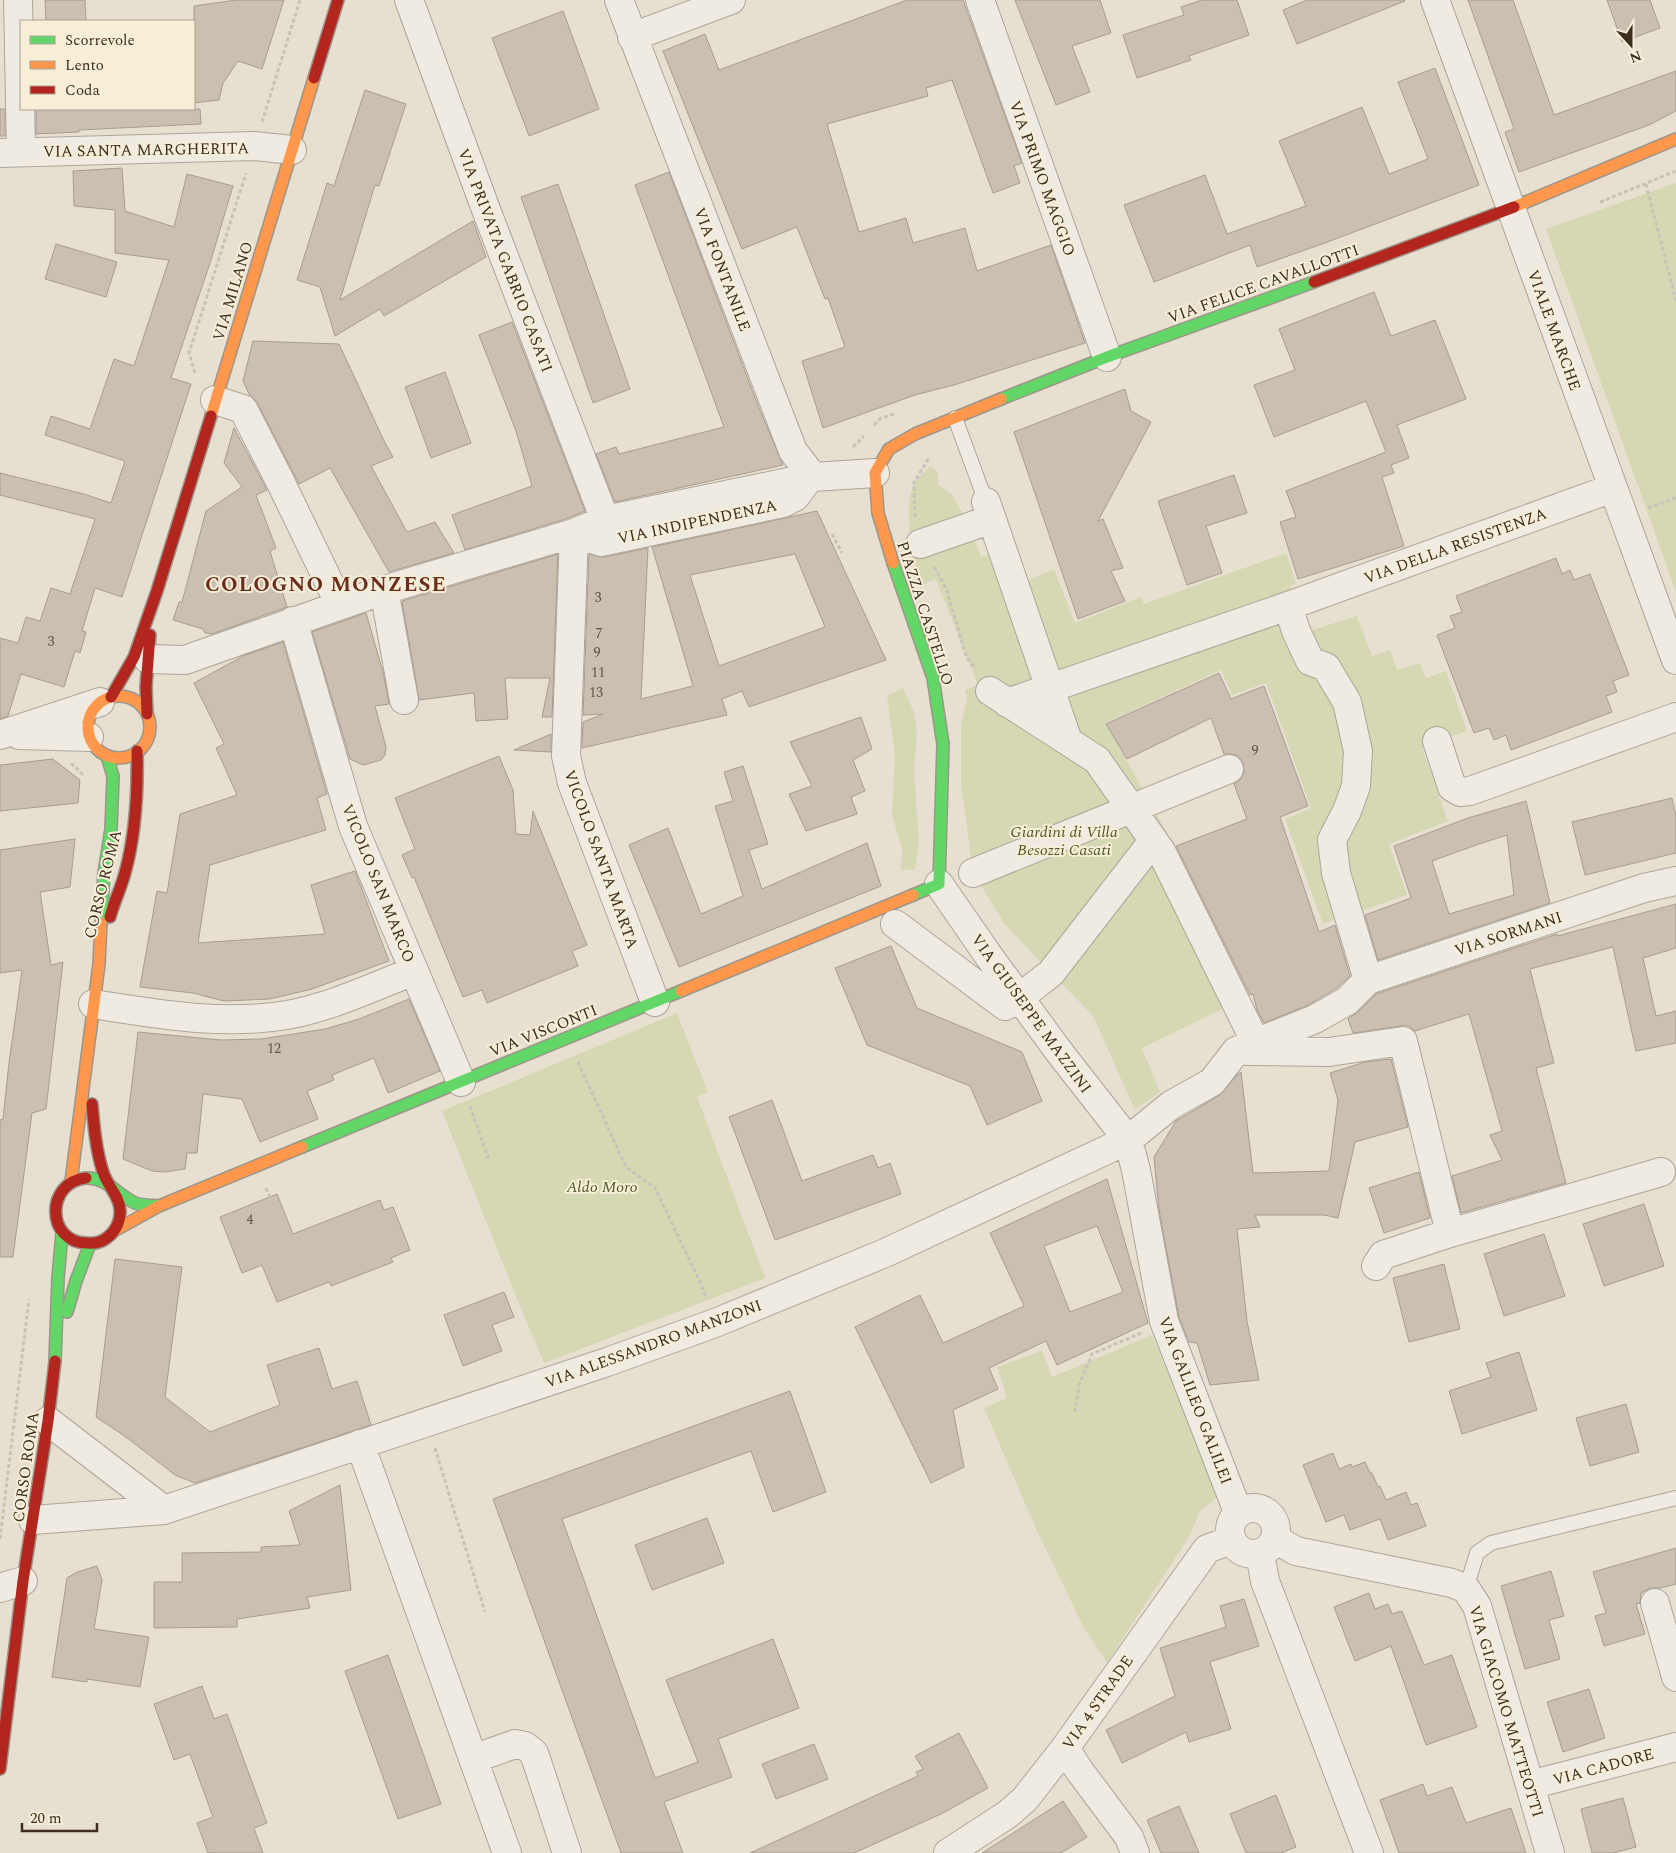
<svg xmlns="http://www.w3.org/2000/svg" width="1676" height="1853" font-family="Spectral,serif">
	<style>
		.green { fill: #d6d7b3 }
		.building { fill: #cbbfb2; stroke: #a89c90; fill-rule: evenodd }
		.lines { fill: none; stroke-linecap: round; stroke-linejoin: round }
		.lane-casing { stroke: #ada599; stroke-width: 16 }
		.street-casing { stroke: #ada599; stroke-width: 30 }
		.fast-casing { stroke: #9c958a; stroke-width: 14 }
		.slow-casing { stroke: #9c958a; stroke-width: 14 }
		.jam-casing { stroke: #9c958a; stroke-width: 14 }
		.path { stroke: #c8c2b9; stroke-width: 3; stroke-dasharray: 4 2.5; stroke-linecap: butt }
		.lane { stroke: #efebe3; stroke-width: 14 }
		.street { stroke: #efebe3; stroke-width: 28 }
		.fast { stroke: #63d668; stroke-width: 11 }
		.slow { stroke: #ff974d; stroke-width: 11 }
		.jam { stroke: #b3261e; stroke-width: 11 }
		.labels { text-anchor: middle; stroke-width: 4; stroke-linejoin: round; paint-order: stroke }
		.number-label { font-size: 14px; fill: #605244 }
		.street-label { font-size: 16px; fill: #3d2e20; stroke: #f7eed8 }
		.park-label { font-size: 16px; font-style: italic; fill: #4d5a26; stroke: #f7eed8 }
		.district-label { font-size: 21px; font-weight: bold; letter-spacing: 1px; fill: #6b2e1e; stroke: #f7eed8 }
	</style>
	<rect width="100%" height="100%" fill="#e7e0d1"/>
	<path class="green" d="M1676 183V592L1546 229Z
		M930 466 938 473V485L951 493 966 518 981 557 1001 549 1018 585 1054 569 1075 623 1141 597 1144 604 1286 553 1296 584 1290 586 1306 632 1357 616 1372 656 1390 650 1397 670 1420 663 1426 678 1446 671 1467 731 1422 747 1448 821 1389 844 1407 895 1323 924 1285 819 1311 808 1266 683 1232 695 1221 670 1106 723 1174 846 1245 998 1142 1048 1160 1092 1135 1110 1093 1016 1006 926 973 873 961 783V725L967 698 965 690 978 685 936 579 919 586C914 560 902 508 914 484 917 478 925 472 930 466Z
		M903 688 914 712 917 732 914 769 919 845 915 869 901 871 902 848 892 815 895 755 887 696Z
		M677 1013 708 1092 697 1097 765 1278 544 1363 513 1289 442 1111Z
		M1152 1335 1219 1496 1200 1511 1190 1535 1107 1663 1084 1628 1037 1531 984 1408 1007 1398 997 1367 1042 1351 1052 1377Z"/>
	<path class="building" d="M45 0H85L86 21H46Z
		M236 0H284L262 69 238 61 223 83 219 100 194 103V6Z
		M907 0H963L1022 163 1014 166 1020 183 993 193 952 80 926 88 928 96 827 124 859 232 906 218 913 243 965 228 977 271 1051 245 1085 343 954 385 915 395 823 428 802 361 845 347 828 298 825 299 797 227 742 249 663 51 705 34 719 70Z
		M1015 0H1100L1111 33 1072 46 1090 92 1056 105Z
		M1202 0H1237L1249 35 1189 56 1191 60 1137 78 1123 35 1184 15 1181 7Z
		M1307 0H1404L1405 1 1297 44 1283 10Z
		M1468 0H1513L1554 115 1676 71V111L1649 125 1519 172 1505 132 1514 129Z
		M1607 0H1650L1660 28 1622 42Z
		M563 11 599 109 529 136 492 38Z
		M1435 68 1479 185 1322 244 1257 267 1250 245 1154 282 1124 205 1205 175 1227 234 1306 206 1279 141 1362 107 1389 174 1428 159 1398 82Z
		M365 90 406 104 379 186 375 185 340 300 473 221 486 257 384 316 380 309 335 336 320 287 297 280 327 183 334 186Z
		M0 109H5V136H0Z
		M36 109H200L201 124 79 130V132L36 134Z
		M122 168 125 211 174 227 187 174 233 186 211 260 171 378 191 384 122 597 95 588 82 631 86 632 80 653 75 651 64 687 21 674 8 716 0 719V638L18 643 26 617 40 621 51 588 70 594 95 519 0 495V473L84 494 111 503 125 461 45 435 51 416 90 429 114 359 134 366 169 260 115 253V210L74 206 73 171Z
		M669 172 759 408 783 465 615 502 596 454 616 447 619 454 724 427 635 185Z
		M558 184 630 389 593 403 521 197Z
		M56 244 117 262 106 297 45 279Z
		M1374 292 1391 336 1435 320 1466 399 1397 425 1409 458 1391 465 1394 473 1382 477 1404 546 1298 579 1280 522 1296 517 1286 491 1386 452 1366 401 1274 437 1254 385 1295 370 1279 329Z
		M512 322 585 511 569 518 465 550 452 515 532 486 516 431 479 335Z
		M253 341 339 344 385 443 393 457 371 466 407 532 435 522 454 553 389 572 330 468 299 484 257 402 250 396 243 381Z
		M445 372 471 443 431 458 405 387Z
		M1125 389 1131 411 1151 422 1098 521 1103 519 1123 568 1111 571 1125 601 1078 619 1014 432Z
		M234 428 267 490 256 495 276 548 270 551 287 607 212 634 205 633 203 629 173 620 179 602H182L206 511 242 487 224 463Z
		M1234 475 1247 513 1206 526 1222 573 1187 585 1158 501Z
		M817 511 886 660 749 707 742 691 722 699 727 715 582 748 583 722 603 714 583 715 589 554 604 557 648 548 641 699 693 686 652 547ZM795 554 825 627 719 666 690 575Z
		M558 554 552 717H542L550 678H505L508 719 476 721 474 693 419 700 402 601Z
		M1556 558 1562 574 1570 570 1574 580 1590 574 1629 675 1613 681 1617 692 1606 696 1612 712 1511 750 1506 735 1494 740 1489 728 1474 733 1437 635 1455 628 1450 616 1462 612 1456 596Z
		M366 613 383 672 389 704 375 706 386 747 385 755 381 760 363 765 350 759 312 632Z
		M283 642 327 794 317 798 326 830 210 865 198 943 325 934 311 885 355 871 389 961 312 989 270 999 224 1001 193 993 140 987 157 891 167 893 180 814 237 795 216 748 224 744 194 683 245 655Z
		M1219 673 1231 699 1264 686 1308 806 1280 817 1319 932 1335 925 1350 976 1337 988 1308 1005 1264 1023 1257 1010 1253 994 1250 995 1176 846 1247 819 1234 784 1241 779 1244 772 1243 763 1238 756 1232 754H1224L1211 718 1127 759 1106 724Z
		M861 717 872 749 853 760 865 791 851 797 857 814 806 831 789 794 812 786 790 742Z
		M551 734V752L514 750Z
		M499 756 513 790 516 834 530 835 533 811 587 945 572 951 578 966 487 1003 482 990 463 997 414 877 412 878 402 855 415 849 395 798Z
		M53 759 80 780 78 803 0 811V765Z
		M743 766 768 844 749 850 762 889 867 843 881 886 679 967 629 845 668 828 701 914 743 896 715 806 733 801 724 772Z
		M1672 798 1676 816V853L1585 875 1572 822Z
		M1526 801 1550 903 1378 960 1365 915 1411 898 1394 846 1468 818ZM1507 835 1514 895 1449 914 1432 861 1479 844Z
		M75 839 70 887 40 892 51 965 63 962 46 1109 32 1113 13 1257H0V1120L3 1119 9 1063 22 970 0 973V850Z
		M1676 904V948L1643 958 1656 1016 1676 1011V1043L1636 1051 1613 947 1530 969 1554 1063 1536 1068 1566 1183 1461 1213 1452 1176 1502 1160 1490 1135 1502 1131 1469 1014 1415 1031 1409 1026H1401L1353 1033 1348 1019 1358 1012 1376 994 1557 934V936Z
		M891 946 917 1008 1022 1052 1042 1101 987 1125 970 1086 867 1045 835 968Z
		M409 999 440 1071 388 1093 374 1058 332 1075 334 1080 307 1091 318 1119 260 1142 242 1099 203 1094 197 1153H187L185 1169 165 1172 152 1171 123 1159 138 1032 221 1040 261 1039 325 1029 359 1019Z
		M1391 1059 1408 1127 1355 1142 1338 1218 1324 1215H1255L1260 1227 1237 1229 1247 1321 1259 1380 1210 1385 1197 1343 1189 1342 1179 1317 1159 1210 1154 1157 1176 1121 1220 1095 1237 1075 1241 1072 1253 1173 1329 1171 1338 1100 1330 1073 1365 1062Z
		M772 1100 802 1181 873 1155 878 1168 890 1163 901 1194 775 1240 729 1117Z
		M1419 1172 1430 1218 1384 1233 1369 1188Z
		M1107 1179 1148 1323 1057 1365 1046 1341 989 1368 998 1389 953 1410 964 1467 931 1483 855 1327 920 1295 943 1343 1024 1306 990 1233ZM1097 1226 1123 1292 1070 1312 1044 1246Z
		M277 1194 293 1234 380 1200 384 1210 393 1207 410 1250 391 1258 393 1262 331 1286 329 1282 277 1302 262 1265 242 1273 220 1217Z
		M1644 1204 1664 1266 1604 1286 1583 1224Z
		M1544 1234 1565 1296 1504 1316 1484 1254Z
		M115 1259 182 1267 165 1397 210 1432 280 1405 267 1365 319 1348 332 1389 357 1381 371 1425 195 1483 175 1475 126 1437 96 1417Z
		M1444 1264 1460 1329 1409 1342 1393 1278Z
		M504 1292 514 1317 492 1325 502 1351 463 1366 444 1315Z
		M1519 1352 1537 1410 1462 1434 1449 1391 1491 1377 1486 1363Z
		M790 1391 826 1492 773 1512 751 1451 562 1519 655 1778 698 1762 666 1680 773 1639 799 1708 718 1739 732 1777 664 1802 683 1853H621L493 1499Z
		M1626 1404 1639 1452 1590 1466 1576 1418Z
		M1333 1453 1339 1469 1351 1464 1352 1467 1365 1462 1370 1473H1372L1378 1487 1380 1486 1386 1500 1406 1492 1411 1505 1417 1503 1426 1526 1388 1540 1380 1519 1350 1530 1344 1515 1326 1522 1303 1465Z
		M340 1485 351 1590 307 1597 310 1608 237 1619V1627L154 1628V1582H182V1553L261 1552V1547L300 1545 289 1511Z
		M707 1518 724 1563 652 1590 635 1545Z
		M1676 1548V1584L1660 1588H1650L1641 1593 1640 1603 1636 1604 1645 1634 1604 1646 1595 1616 1606 1613 1593 1572Z
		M97 1566 102 1580 94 1629 149 1637 140 1687 87 1679V1682L52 1677 67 1578 77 1572Z
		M1551 1571 1564 1616 1549 1620 1560 1659 1525 1669 1501 1586Z
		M1369 1593 1375 1609 1388 1604 1392 1614 1402 1611 1424 1665 1452 1655 1477 1727 1426 1745 1391 1646 1355 1661 1334 1607Z
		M1244 1599 1259 1646 1210 1662 1231 1729 1189 1742 1186 1732 1122 1763 1106 1730 1175 1696 1160 1648 1226 1627 1220 1606Z
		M388 1655 441 1804 398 1819 345 1671Z
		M202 1686 214 1719 227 1714 267 1823 254 1828 263 1853H208L197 1823 213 1817 190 1754 174 1760 154 1704Z
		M1589 1689 1605 1738 1563 1752 1547 1702Z
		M959 1733 988 1788 941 1814 854 1853H750L918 1776 916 1772 923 1769 915 1756Z
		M814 1744 828 1779 776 1799 762 1764Z
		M1423 1784 1427 1796 1452 1787 1466 1823 1511 1808 1526 1853H1399L1380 1800Z
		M1276 1795 1296 1847 1281 1853H1246L1230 1814Z
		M1623 1798 1636 1847 1613 1853H1592L1581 1809Z
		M1063 1801 1087 1837 1061 1853H982Z
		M1179 1806 1199 1853H1161L1147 1820Z"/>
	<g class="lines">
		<g class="lane-casing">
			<path id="lane" d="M955 418 986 502
				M1466 1589 1477 1553 1491 1543 1676 1498"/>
		</g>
		<g class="street-casing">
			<path id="street" d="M18 0 21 152
				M409 0 485 207 605 520
				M619 0 793 451 813 477 875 473
				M980 0 1107 357
				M1435 0 1676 660
				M632 37 731 0
				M0 153 254 146 292 150
				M215 400 243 409 281 483 340 605
				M986 502 1068 741
				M920 544 992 519
				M384 590 404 700
				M1288 606 1296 631 1310 661 1326 667 1347 702 1358 751 1356 786 1347 811 1332 840 1336 873 1368 980
				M293 621 353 826 461 1082
				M148 659 185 660 384 590 574 533 601 542 783 503 795 497 810 477
				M990 691 1097 760 1161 851 1256 1043
				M1007 703 1288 606 1613 488
				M0 735 100 702
				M19 735 89 737
				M1437 741 1452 787 1460 792 1470 791 1676 717
				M973 873 1229 769
				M939 884 988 955 1060 1053 1128 1140 1136 1170 1164 1321 1238 1512
				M895 924 1005 1006 1019 998 1051 973 1153 841
				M655 1002 572 783 566 756 574 533 605 520 813 477
				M93 1004C157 1014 223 1026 287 1015 331 1007 373 987 414 971
				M1248 1051 1329 1052 1403 1041 1450 1233 1383 1255 1376 1266
				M1450 1233 1661 1172
				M48 1421 164 1510
				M360 1444 507 1853
				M1230 1531a23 23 0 1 1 46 0a23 23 0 1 1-46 0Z
				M33 1520 164 1510 607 1362 715 1323 885 1253 1128 1140 1171 1105 1212 1082 1236 1051 1315 1019 1347 1001 1368 980 1644 888 1676 881
				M1275 1539 1296 1551 1452 1583 1466 1589 1477 1606 1550 1853
				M1260 1553 1265 1581 1369 1853
				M0 1588 23 1581
				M1655 1603 1676 1677
				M1065 1748 1079 1770 1129 1837 1135 1853
				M473 1759 515 1744 525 1746 534 1753 567 1853
				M1530 1785 1676 1747
				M948 1853 1008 1814 1025 1799 1065 1748 1207 1549 1231 1540"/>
		</g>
		<g class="fast-casing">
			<path id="fast" d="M1001 399 1107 357 1314 282
				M893 563 933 678 943 744 939 884 913 895
				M101 923 104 873 111 829 113 776 107 756
				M302 1147 681 991
				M86 1178C106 1177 118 1195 135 1203 143 1206 151 1205 159 1206
				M67 1312 76 1281 90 1244
				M55 1361 58 1278 62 1233"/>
		</g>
		<g class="slow-casing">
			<path id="slow" d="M1514 207 1676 139
				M211 416 314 78
				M893 563 878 513 875 473 889 449 915 434 1001 399
				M88 727a31 31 0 1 1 62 0a31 31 0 1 1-62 0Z
				M681 991 913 895
				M71 1182 99 964 101 923
				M114 1231 159 1206 302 1147"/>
		</g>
		<g class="jam-casing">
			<path id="jam" d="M314 78 338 0
				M1314 282 1514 207
				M111 697 134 657 157 591 211 416
				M147 714 146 687 150 635
				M110 917C114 902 121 888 125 873 136 833 138 792 137 751
				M86 1178C45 1182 46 1243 87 1243 94 1244 102 1242 108 1237 116 1231 121 1220 120 1210 120 1196 107 1186 103 1172 96 1150 94 1127 92 1104
				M0 1769 23 1581 48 1421 55 1361"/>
		</g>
		<path class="path" d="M262 122 300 0
			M1646 184 1676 301
			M1600 202 1676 171
			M195 373 189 353 246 173
			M874 425 881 418 894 414
			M853 447 864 436
			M1648 508 1676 498
			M915 517 914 482 929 458
			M832 534 842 553
			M934 567 946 588 966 656 975 669
			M71 763 84 776
			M578 1062 626 1167 655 1188 701 1284 706 1299
			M470 1106 489 1160
			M266 1188 270 1197
			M295 1240 307 1236
			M1075 1412 1079 1385 1092 1354 1141 1333
			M435 1448 485 1612
			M0 1539 29 1299"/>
		<use href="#lane" class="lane"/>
		<use href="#street" class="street"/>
		<use href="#fast" class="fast"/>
		<use href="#slow" class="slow"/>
		<use href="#jam" class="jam"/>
	</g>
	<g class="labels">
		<g class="number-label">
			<text x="598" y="602">3</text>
			<text x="599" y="638">7</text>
			<text x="51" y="646">3</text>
			<text x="597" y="657">9</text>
			<text x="598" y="677">11</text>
			<text x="596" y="697">13</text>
			<text x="1255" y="755">9</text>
			<text x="274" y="1053">12</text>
			<text x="250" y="1224">4</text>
		</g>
		<g class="street-label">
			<text transform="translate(146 149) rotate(-1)" y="6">VIA SANTA MARGHERITA</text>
			<text transform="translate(1043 178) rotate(70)" y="6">VIA PRIMO MAGGIO</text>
			<text transform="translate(506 260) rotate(69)" y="6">VIA PRIVATA GABRIO CASATI</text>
			<text transform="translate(723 269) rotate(69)" y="6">VIA FONTANILE</text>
			<text transform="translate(1263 283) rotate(-20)" y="6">VIA FELICE CAVALLOTTI</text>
			<text transform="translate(232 291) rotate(-73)" y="6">VIA MILANO</text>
			<text transform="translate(1555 330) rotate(70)" y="6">VIALE MARCHE</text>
			<text transform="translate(697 521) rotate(-12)" y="6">VIA INDIPENDENZA</text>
			<text transform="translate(1455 545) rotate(-20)" y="6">VIA DELLA RESISTENZA</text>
			<text transform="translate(926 613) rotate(72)" y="6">PIAZZA CASTELLO</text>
			<text transform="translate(602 859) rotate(70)" y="6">VICOLO SANTA MARTA</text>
			<text transform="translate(379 883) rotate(68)" y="6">VICOLO SAN MARCO</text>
			<text transform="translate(102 884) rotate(-76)" y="6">CORSO ROMA</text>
			<text transform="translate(1508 933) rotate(-18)" y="6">VIA SORMANI</text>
			<text transform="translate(1032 1013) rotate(54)" y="6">VIA GIUSEPPE MAZZINI</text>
			<text transform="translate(543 1030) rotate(-22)" y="6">VIA VISCONTI</text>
			<text transform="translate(653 1343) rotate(-20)" y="6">VIA ALESSANDRO MANZONI</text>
			<text transform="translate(1196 1400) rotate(69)" y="6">VIA GALILEO GALILEI</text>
			<text transform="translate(25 1467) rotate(-82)" y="6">CORSO ROMA</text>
			<text transform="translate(1097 1702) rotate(-55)" y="6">VIA 4 STRADE</text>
			<text transform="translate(1507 1711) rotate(73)" y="6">VIA GIACOMO MATTEOTTI</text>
			<text transform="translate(1603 1766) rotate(-15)" y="6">VIA CADORE</text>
		</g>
		<g class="park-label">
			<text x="1064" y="837">Giardini di Villa<tspan x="1064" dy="18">Besozzi Casati</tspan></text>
			<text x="602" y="1192">Aldo Moro</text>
		</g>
		<g class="district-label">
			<text x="326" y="591">COLOGNO MONZESE</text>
		</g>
	</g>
	<rect x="20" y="20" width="175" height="90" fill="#f7eed8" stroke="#ada18e"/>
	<rect x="30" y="36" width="25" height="8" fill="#63d668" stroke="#ada18e"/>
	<text x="65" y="45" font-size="15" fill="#3d2e20">Scorrevole</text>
	<rect x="30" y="61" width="25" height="8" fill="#ff974d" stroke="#ada18e"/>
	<text x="65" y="70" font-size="15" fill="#3d2e20">Lento</text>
	<rect x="30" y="86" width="25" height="8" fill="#b3261e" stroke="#ada18e"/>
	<text x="65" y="95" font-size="15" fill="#3d2e20">Coda</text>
	<g transform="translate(1631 45) rotate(159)" stroke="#f7eed8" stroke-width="4" paint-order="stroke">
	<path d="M0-4L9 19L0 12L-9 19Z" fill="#3d2e20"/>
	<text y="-8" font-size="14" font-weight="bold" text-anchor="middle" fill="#3d2e20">N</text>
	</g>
	<path d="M22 1823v8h75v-8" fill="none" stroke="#3d2e20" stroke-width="2.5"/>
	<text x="30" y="1823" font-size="15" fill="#3d2e20" stroke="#f7eed8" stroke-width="4" paint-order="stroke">20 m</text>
</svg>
